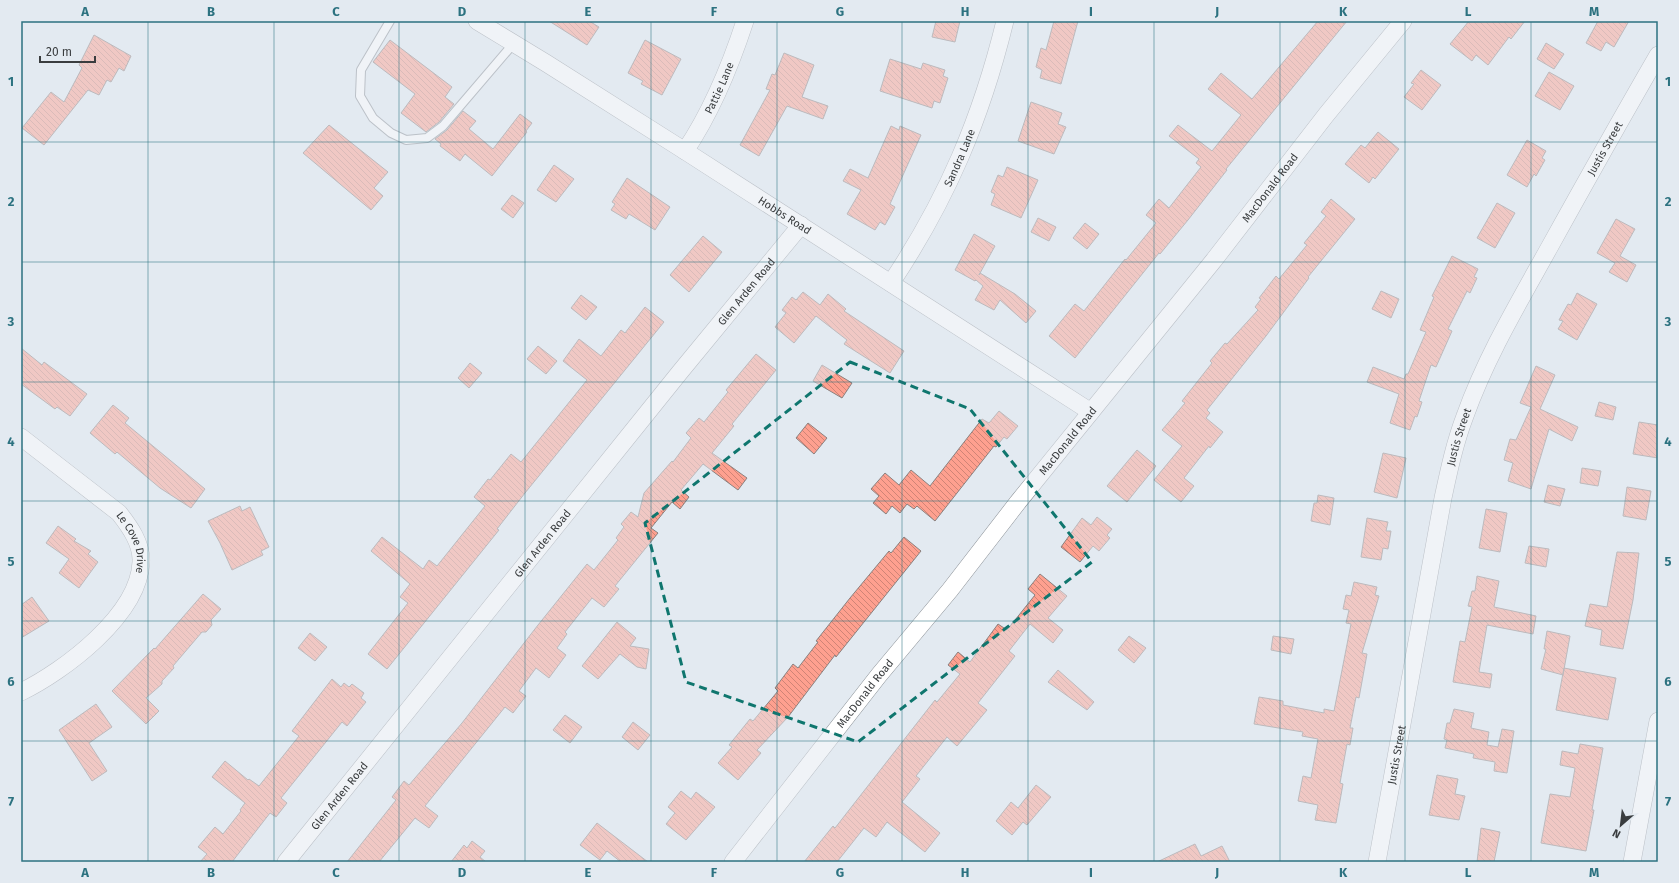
<svg xmlns="http://www.w3.org/2000/svg" width="1679" height="883" font-family="'Fira Sans',sans-serif">
	<style>
		.building { fill: url(#building-back-hatch); stroke: #8b817f }
		.lines { fill: none; stroke-linecap: round; stroke-linejoin: round }
		.lane-casing { stroke: #8b9197; stroke-width: 10 }
		.street-casing { stroke: #8b9197; stroke-width: 18 }
		.lane { stroke: #fff; stroke-width: 8 }
		.street { stroke: #fff; stroke-width: 17 }
		.marked { fill: none; stroke: #0f766e; stroke-width: 3; stroke-dasharray: 8 5; stroke-linejoin: round }
		.grid { fill: none; stroke: #2c7280; stroke-width: 1; stroke-opacity: 0.55 }
		.labels { text-anchor: middle; stroke-width: 3.5; stroke-linejoin: round; paint-order: stroke }
		.street-label { font-size: 11px; fill: #3a3d3f; stroke: #e3eaf1 }
		.neatline { fill: none; stroke: #2c7280; stroke-width: 1.5 }
		.grid-label { font-size: 13px; text-anchor: middle; font-weight: bold; fill: #2c7280 }
	</style>
	<defs>
		<pattern id="building-back-hatch" width="6" height="6" patternUnits="userSpaceOnUse"><rect width="6" height="6" fill="#fea08f"/><path d="M-1 5l2 2M0 0l6 6M5-1l2 2" fill="none" stroke="#cf8476"/></pattern>
	</defs>
	<rect width="100%" height="100%" fill="#e3eaf1"/>
	<path class="building" d="M549 21H589L599 27 587 45Z
		M936 21H960L955 42 932 37Z
		M1054 21H1078L1061 84 1040 78 1042 70 1036 67 1041 48 1046 50Z
		M1318 21H1347L1226 169 1227 170 1188 220 1160 254 1159 253 1075 358 1049 336 1075 304 1084 311 1125 259 1126 260 1156 223 1146 215 1159 199 1169 208 1201 167 1196 163 1199 159 1169 136 1178 125 1212 151 1241 115 1208 89 1221 73 1252 99Z
		M1469 21H1525L1511 39 1509 37 1488 65 1476 55 1472 61 1450 44Z
		M1598 21H1629L1614 47 1606 42 1601 51 1586 43Z
		M94 35 131 56 124 71 119 68 111 82 107 80 99 95 88 90 44 145 22 128 51 92 64 102 82 68 79 65Z
		M390 40 452 87 445 97 454 104 439 122 426 132 401 113 415 94 373 62Z
		M645 40 681 59 662 95 641 84 643 81 628 73Z
		M1546 43 1564 54 1554 69 1537 59Z
		M784 53 814 65 802 97 828 106 823 119 787 106 759 156 740 145 770 90 766 89 772 74 775 75Z
		M890 59 921 69 923 63 945 70 943 76 948 78 940 103 934 101 932 108 880 91Z
		M1421 70 1441 85 1422 110 1404 97 1414 84 1411 83Z
		M1549 72 1574 86 1560 110 1535 96Z
		M1031 102 1062 113 1058 124 1066 127 1054 154 1018 141Z
		M463 111 476 121 469 129 493 149 520 114 532 123 526 131 527 132 492 176 465 154 460 161 440 146 441 144 435 139 447 130Z
		M329 125 388 172 374 188 383 196 371 210 303 153Z
		M891 126 899 130 900 126 921 135 890 204 895 207 885 225 880 222 875 230 847 214 861 190 843 181 850 169 868 178Z
		M1378 132 1399 149 1375 179 1373 177 1369 183 1345 164 1361 145 1365 148Z
		M1527 140 1546 151 1542 158 1545 160 1536 176 1534 174 1527 187 1507 175Z
		M554 165 574 179 556 202 537 190Z
		M1007 167 1038 180 1021 218 991 205 995 194 991 192 998 175 1003 177Z
		M627 178 670 207 655 230 629 214 626 219 611 210 615 204 612 202Z
		M512 195 524 203 513 218 501 209Z
		M1331 199 1355 219 1308 277 1309 278 1266 336 1207 410 1210 413 1206 418 1223 432 1210 448 1209 446 1184 478 1194 486 1181 502 1154 480 1182 446 1162 430 1185 403 1182 401 1212 363 1210 361 1225 343 1227 344 1258 310 1255 307 1261 299 1259 298 1276 276 1279 279 1307 245 1304 243 1326 216 1321 212Z
		M1497 203 1515 213 1495 248 1477 238Z
		M1038 218 1056 227 1049 241 1031 232Z
		M1616 219 1635 229 1620 256 1636 265 1627 282 1609 272 1615 263 1597 253Z
		M1085 223 1099 234 1087 249 1073 238Z
		M974 234 995 246 979 275 980 273 1015 294 1036 311 1026 323 1000 300 994 310 975 300 983 286 976 280 975 281 955 270Z
		M703 236 722 252 689 292 670 275Z
		M1452 256 1478 269 1474 277 1477 278 1470 293 1467 291 1448 329 1452 331 1436 367 1431 365 1419 401 1422 402 1417 417 1415 416 1410 430 1390 423 1399 394 1367 382 1373 367 1404 379 1406 374H1408L1426 332 1420 330 1434 297 1432 296Z
		M1381 291 1399 299 1391 318 1372 309Z
		M803 292 820 305 828 294 846 309 844 311 904 351 890 373 844 344 847 340 816 316 794 343 775 327 786 313 782 310 792 297 796 300Z
		M1577 293 1597 304 1577 340 1558 329 1563 321 1559 320 1568 304 1571 305Z
		M581 295 597 307 586 320 571 308Z
		M645 307 664 322 525 493 497 529 499 530 387 669 368 654 408 603 400 597 410 584 371 551 382 537 423 569 429 560 437 566 485 506 474 497 488 479 490 480 511 454 521 462 587 380 563 361 579 339 601 356 621 330 625 333Z
		M538 346 557 361 546 374 527 359Z
		M21 348 42 365 44 362 87 394 70 416 57 407 55 409 21 384Z
		M756 354 776 370 732 424 734 426 712 453 747 478 738 490 703 464 681 490 689 497 680 509 672 502 651 528 658 533 615 586 619 589 604 607 592 598 565 632 567 634 557 648 566 655 549 678 536 668 519 691 526 696 513 713 505 707 425 806 438 816 429 828 415 818 379 862H347L396 800 392 797 404 781 409 785 462 723 538 625 587 564 594 570 618 540 616 538 624 527 621 524 631 512 638 517 644 493 672 461 673 462 691 438 686 433 699 418 704 422 728 392 726 390Z
		M470 363 482 373 469 388 458 378Z
		M822 365 852 383 842 398 813 381Z
		M1536 366 1555 375 1540 409 1578 427 1572 441 1549 429 1531 489 1508 481 1513 463 1504 460 1510 439 1516 440 1531 407 1520 403Z
		M1599 402 1616 407 1613 420 1595 416Z
		M113 405 129 418 125 423 205 489 191 508 160 488 117 452 115 454 90 433Z
		M999 411 1018 426 1007 439 1004 437 996 447 994 446 935 521 917 506 914 509 907 504 900 513 892 506 886 514 873 503 879 496 871 489 885 473 899 485 911 470 930 486 982 419 989 423Z
		M1639 422 1658 425V458L1633 454Z
		M808 423 827 438 814 454 796 438Z
		M1137 450 1156 466 1127 502 1107 486Z
		M1383 453 1406 458 1397 498 1374 492Z
		M1582 468 1601 471 1598 486 1580 483Z
		M1548 485 1565 489 1560 506 1544 502Z
		M1627 487 1651 491 1646 520 1623 516Z
		M1318 495 1334 498 1330 525 1311 521 1314 503H1317Z
		M240 506 242 511 250 507 269 547 261 551 263 555 232 570 220 543 208 521Z
		M1486 509 1507 513 1500 552 1479 548Z
		M1097 517 1112 529 1107 535 1110 538 1099 551 1093 546 1080 562 1061 547 1082 518 1091 525Z
		M1367 518 1388 522 1386 531H1391L1388 549 1383 548 1381 560 1361 557Z
		M58 526 76 539 74 541 91 551 88 554 98 562 79 588 59 573 69 559 46 543Z
		M904 537 921 551 836 657 835 655 788 717 757 750 761 753 738 780 718 763 732 747 729 745 750 719 753 721 778 691 775 688 793 664 798 668 818 642 816 641 850 598 889 551 891 553Z
		M1529 546 1549 549 1546 567 1525 563Z
		M1617 552 1639 553 1633 600 1623 649 1600 645 1602 630 1585 626 1590 604 1607 607Z
		M1040 574 1067 596 1048 618 1063 630 1053 643 1030 624 1009 651 1015 656 978 703 987 710 957 746 947 737 916 776 920 779 902 802 940 833 925 852 887 822 876 837 864 828 837 862H804L833 826 835 828 935 700 937 702 960 674 948 665 958 652 970 662 998 624 1007 630 1035 595 1028 589Z
		M1477 576 1499 581 1494 607 1536 616 1533 634 1487 625 1479 672 1492 674 1490 688 1453 682 1460 641 1465 642 1472 607 1468 606 1472 591H1475Z
		M1354 582 1377 587 1375 595 1379 596 1362 653 1367 654 1359 698 1356 697 1350 728H1353L1350 745 1347 744 1340 783 1343 784 1336 823 1315 820 1318 805 1298 801 1303 776 1311 778 1318 739 1302 736 1303 732 1254 724 1259 697 1283 701V705L1324 713V709L1334 711 1351 624 1346 623 1349 610 1343 609 1346 595 1351 596Z
		M203 594 221 609 211 620 212 625 206 632H202L173 666 174 668 162 681V684L146 698 159 711 146 724 112 691 154 648 155 649Z
		M32 597 49 621 21 638V605Z
		M617 622 636 638 630 646 649 649 646 669 637 667 620 654 598 679 582 666Z
		M1547 631 1570 636 1563 675 1541 669 1546 649H1544Z
		M310 633 327 647 315 661 298 648Z
		M1129 636 1146 648 1134 663 1118 650Z
		M1273 636 1294 639 1291 654 1271 650Z
		M1564 668 1616 678 1608 720 1556 710Z
		M1058 670 1094 702 1087 710 1048 682Z
		M332 679 341 687 344 683 349 687 352 684 364 693 361 698 366 702 347 726 342 722 281 798 287 803 276 817 270 813 232 862H200L207 854 198 847 215 827 223 834 241 811 240 810 245 803 212 777 225 761 248 780 249 779 259 786 299 736 292 731Z
		M96 704 112 727 89 743 107 771 92 781 59 730Z
		M1454 709 1474 713 1471 728 1489 732 1487 745 1498 747 1502 729 1514 731 1507 773 1494 771 1495 762 1473 758 1474 754 1445 748 1447 740 1444 739 1447 723H1450Z
		M565 715 582 727 570 743 553 730Z
		M633 722 650 735 638 750 622 737Z
		M1580 744 1603 748 1592 810H1594L1586 851 1541 843 1550 794 1570 797 1575 768 1560 765 1562 751 1578 754Z
		M1437 775 1458 779 1455 794 1465 796 1459 820 1429 815Z
		M1036 785 1051 797 1027 825 1023 822 1012 835 996 821 1011 802 1018 808Z
		M681 791 691 799 696 792 715 807 686 840 666 824 675 813 668 807Z
		M597 823 648 862H621L607 851 600 860 580 845Z
		M1481 828 1500 832 1494 862H1477Z
		M472 841 485 851 480 857 486 862H451L464 845 467 848Z
		M1195 844 1201 856 1222 846 1230 862H1157Z"/>
	<g class="lines">
		<g class="lane-casing">
			<path id="lane" d="M390 21 361 70 360 96 373 118 391 133 406 140 427 138 443 126 514 43"/>
		</g>
		<g class="street-casing">
			<g id="street">
				<path id="s1" d="M477 21 546 63 685 151 1091 412"/>
				<path id="s2" d="M685 151C712 111 730 67 745 21"/>
				<path id="s3" d="M891 283C947 199 981 119 1005 21"/>
				<path id="s4" d="M21 437 119 513C130 527 142 544 141 562 139 615 64 671 21 692"/>
				<path id="s5" d="M286 862 680 372 801 225"/>
				<path id="s6" d="M733 862 879 675 950 590 1018 502 1214 260 1326 115 1403 21"/>
				<path id="s7" d="M1377 862 1443 498C1449 470 1455 442 1465 416 1486 357 1519 302 1549 248 1585 183 1621 119 1658 55"/>
				<path d="M1632 862 1658 721"/>
			</g>
		</g>
		<use href="#lane" class="lane"/>
		<use href="#street" class="street"/>
	</g>
	<path d="M0 0H1679V883H0ZM850 362 970 409 1092 562 858 742 686 682 645 523Z" fill="#e3eaf1" fill-opacity=".55" fill-rule="evenodd"/>
	<path class="marked" d="M850 362 970 409 1092 562 858 742 686 682 645 523Z"/>
	<path class="grid" d="M148 21V862M274 21V862M399 21V862M525 21V862M651 21V862M777 21V862M902 21V862M1028 21V862M1154 21V862M1280 21V862M1405 21V862M1531 21V862M21 142H1658M21 262H1658M21 382H1658M21 501H1658M21 621H1658M21 741H1658"/>
	<g class="labels">
		<g class="street-label">
			<text dy="4" stroke="none"><textPath href="#s2" startOffset="72">Pattie Lane</textPath></text>
			<text dy="4" stroke="none"><textPath href="#s7" startOffset="757">Justis Street</textPath></text>
			<text dy="4" stroke="none"><textPath href="#s3" startOffset="143">Sandra Lane</textPath></text>
			<text dy="4" stroke="none"><textPath href="#s6" startOffset="862">MacDonald Road</textPath></text>
			<text dy="4" stroke="none"><textPath href="#s1" startOffset="364">Hobbs Road</textPath></text>
			<text dy="4" stroke="none"><textPath href="#s5" startOffset="733">Glen Arden Road</textPath></text>
			<text dy="4" stroke="none"><textPath href="#s7" startOffset="433">Justis Street</textPath></text>
			<text dy="4" stroke="none"><textPath href="#s6" startOffset="538">MacDonald Road</textPath></text>
			<text dy="4" stroke="none"><textPath href="#s5" startOffset="409">Glen Arden Road</textPath></text>
			<text dy="4" stroke="none"><textPath href="#s4" startOffset="157">Le Cove Drive</textPath></text>
			<text dy="4" stroke="none"><textPath href="#s6" startOffset="214">MacDonald Road</textPath></text>
			<text dy="4" stroke="none"><textPath href="#s7" startOffset="109">Justis Street</textPath></text>
			<text dy="4" stroke="none"><textPath href="#s5" startOffset="85">Glen Arden Road</textPath></text>
		</g>
	</g>
	<rect width="1679" height="883" fill="none" stroke="#e3eaf1" stroke-width="44"/>
	<g transform="translate(1621 825) rotate(208)" stroke="#e3eaf1" stroke-width="3" paint-order="stroke">
	<path d="M0-3L7 15L0 10L-7 15Z" fill="#3a3d3f"/>
	<text y="-6" font-size="11" font-weight="bold" text-anchor="middle" fill="#3a3d3f">N</text>
	</g>
	<path d="M40 56v6h55v-6" fill="none" stroke="#3a3d3f" stroke-width="2"/>
	<text x="46" y="56" font-size="12" fill="#3a3d3f" stroke="#e3eaf1" stroke-width="3" paint-order="stroke">20 m</text>
	<rect x="22" y="22" width="1635" height="839" class="neatline"/>
	<g class="grid-label">
		<text x="85" y="16">A</text>
		<text x="211" y="16">B</text>
		<text x="336" y="16">C</text>
		<text x="462" y="16">D</text>
		<text x="588" y="16">E</text>
		<text x="714" y="16">F</text>
		<text x="840" y="16">G</text>
		<text x="965" y="16">H</text>
		<text x="1091" y="16">I</text>
		<text x="1217" y="16">J</text>
		<text x="1343" y="16">K</text>
		<text x="1468" y="16">L</text>
		<text x="1594" y="16">M</text>
		<text x="11" y="86">1</text>
		<text x="1668" y="86">1</text>
		<text x="11" y="206">2</text>
		<text x="1668" y="206">2</text>
		<text x="11" y="326">3</text>
		<text x="1668" y="326">3</text>
		<text x="11" y="446">4</text>
		<text x="1668" y="446">4</text>
		<text x="11" y="566">5</text>
		<text x="1668" y="566">5</text>
		<text x="11" y="686">6</text>
		<text x="1668" y="686">6</text>
		<text x="11" y="806">7</text>
		<text x="1668" y="806">7</text>
		<text x="85" y="877">A</text>
		<text x="211" y="877">B</text>
		<text x="336" y="877">C</text>
		<text x="462" y="877">D</text>
		<text x="588" y="877">E</text>
		<text x="714" y="877">F</text>
		<text x="840" y="877">G</text>
		<text x="965" y="877">H</text>
		<text x="1091" y="877">I</text>
		<text x="1217" y="877">J</text>
		<text x="1343" y="877">K</text>
		<text x="1468" y="877">L</text>
		<text x="1594" y="877">M</text>
	</g>
</svg>
